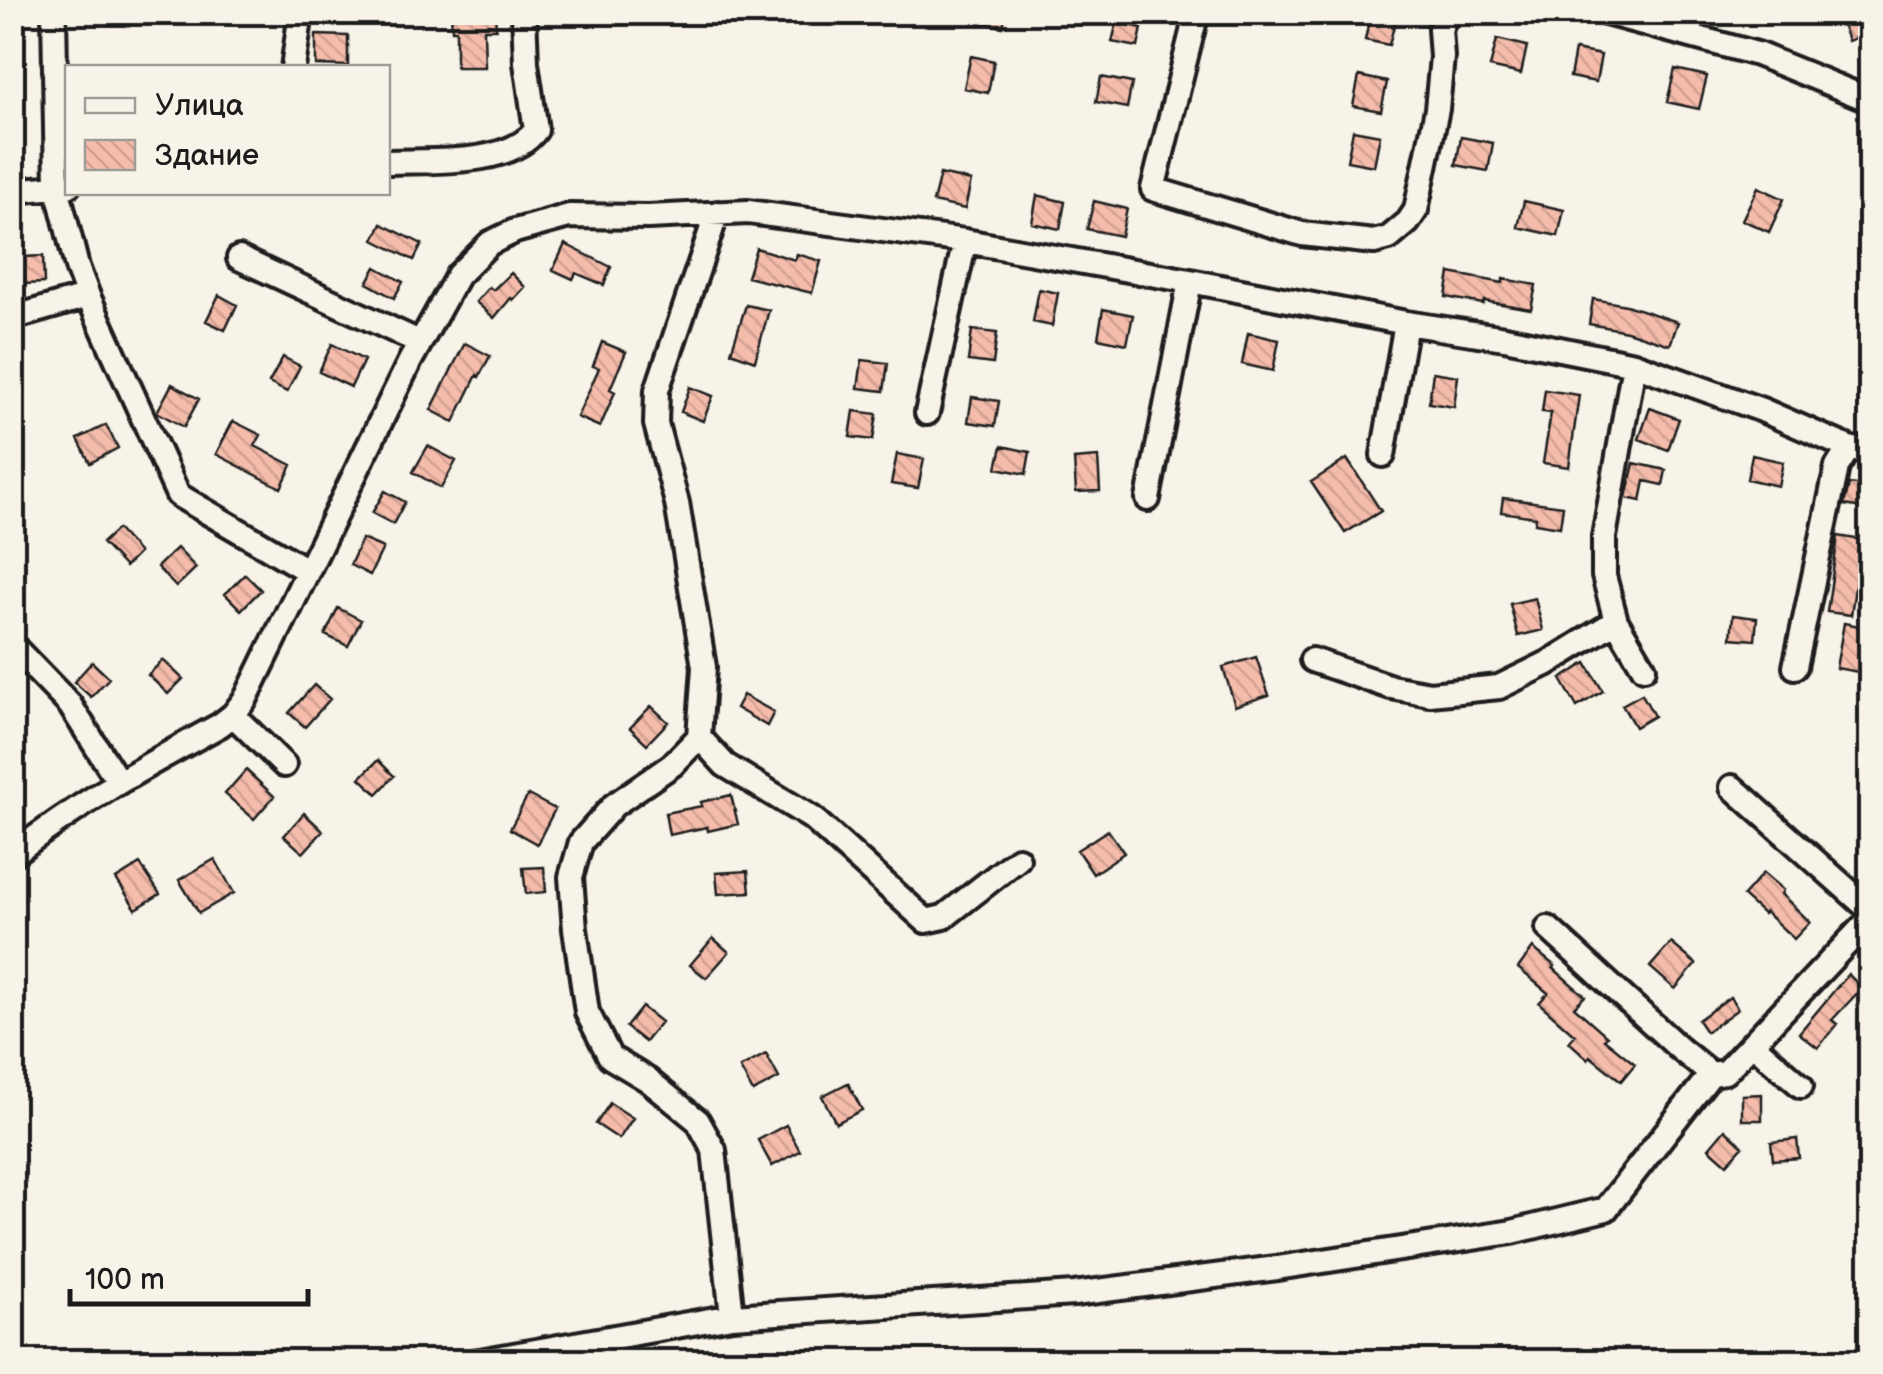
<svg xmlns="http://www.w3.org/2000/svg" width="1883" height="1374" font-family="'Balsamiq Sans',sans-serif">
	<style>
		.building { fill: url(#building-back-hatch); stroke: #1c1c1c; stroke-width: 2.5 }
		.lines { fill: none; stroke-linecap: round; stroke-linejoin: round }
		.minor-casing { stroke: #1c1c1c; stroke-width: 30 }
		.minor { stroke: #f7f3e8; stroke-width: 22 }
	</style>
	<defs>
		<pattern id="building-back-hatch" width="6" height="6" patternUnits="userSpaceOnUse" patternTransform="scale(2.5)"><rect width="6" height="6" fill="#f5bcab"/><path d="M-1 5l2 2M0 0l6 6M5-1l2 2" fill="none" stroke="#d1a193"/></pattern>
	</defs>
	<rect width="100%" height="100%" fill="#f7f3e8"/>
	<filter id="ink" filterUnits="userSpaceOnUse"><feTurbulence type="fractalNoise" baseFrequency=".01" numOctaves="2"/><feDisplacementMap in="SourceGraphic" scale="20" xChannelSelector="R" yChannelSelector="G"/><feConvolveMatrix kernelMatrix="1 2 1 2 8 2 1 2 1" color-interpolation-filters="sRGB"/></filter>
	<g filter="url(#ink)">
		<path class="building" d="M451 12H495L496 29H484L485 67H456V30H452Z
			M958 12H1006L1003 27 958 19Z
			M1371 12 1396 18 1389 45 1365 40Z
			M1838 12H1867L1870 21V33L1848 41Z
			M1117 22 1142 28 1138 47 1112 42Z
			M316 35 348 36V66L316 65Z
			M1497 39 1527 46 1521 74 1490 67Z
			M1575 50 1601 55 1596 82 1570 77Z
			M971 56 994 61 988 93 964 88Z
			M1675 69 1707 76 1699 109 1667 102Z
			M1359 76 1387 82 1381 111 1353 106Z
			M1101 77 1132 83 1127 108 1096 102Z
			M1353 130 1380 135 1374 166 1347 161Z
			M1461 137 1493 143 1488 171 1456 165Z
			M940 174 971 181 965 209 933 202Z
			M1758 187 1784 199 1769 232 1742 220Z
			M1037 195 1065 202 1060 229 1032 223Z
			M1094 201 1127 209 1121 236 1087 229Z
			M1524 201 1564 210 1558 236 1518 227Z
			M382 224 422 244 414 260 374 240Z
			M565 244 611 267 604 285 576 273 573 279 553 270Z
			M756 248 795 260 797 254 821 261 812 293 747 277Z
			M43 256 44 283 25 284 23 257Z
			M376 267 403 282 394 298 367 283Z
			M511 273 525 287 513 300 511 298 494 318 476 302 489 287 493 290Z
			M1450 273 1503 283V279L1536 285 1531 309 1484 301 1483 304 1446 297Z
			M1039 289 1058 293 1052 326 1033 322Z
			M219 295 237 305 225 330 206 321Z
			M1593 299 1626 305 1678 322 1670 345 1627 331 1589 324Z
			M746 305 769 310 755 361 731 352Z
			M1103 309 1133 315 1127 344 1098 338Z
			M972 330 997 333 993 364 968 361Z
			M1248 333 1279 340 1273 371 1242 364Z
			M602 342 626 352 610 389 615 392 600 427 577 417 599 368 593 366Z
			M465 343 490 356 479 377 477 375 454 422 431 410Z
			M332 344 364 360 351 387 319 372Z
			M283 357 300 366 287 392 269 383Z
			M862 360 888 363 884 391 858 388Z
			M1433 372 1458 376 1454 407 1429 403Z
			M172 384 199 399 184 427 157 412Z
			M690 387 713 396 703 421 681 412Z
			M1545 390 1579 395 1569 467 1543 463 1551 413 1542 412Z
			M972 397 999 401 995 426 968 422Z
			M1650 408 1679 419 1668 450 1639 439Z
			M854 411 877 414 873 440 850 437Z
			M233 421 261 435 255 446 292 465 281 488 216 454Z
			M106 425 118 448 90 463 78 439Z
			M428 446 456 461 441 488 413 472Z
			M1002 446 1030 452 1026 474 997 468Z
			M897 454 924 459 918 488 891 484Z
			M1752 455 1783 462 1778 486 1747 479Z
			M1098 457 1100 491 1076 492 1074 459Z
			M1347 459 1381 511 1345 533 1311 482Z
			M1634 463 1666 470 1663 485 1645 481 1641 501 1626 498Z
			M1849 484 1870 487 1868 509 1844 505Z
			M385 491 405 502 393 524 372 513Z
			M1503 498 1563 506 1560 527 1535 523 1536 517 1501 512Z
			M117 529 139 553 125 567 102 543Z
			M1838 536 1862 540 1851 615 1827 612Z
			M362 539 383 548 370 575 350 565Z
			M177 548 196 568 176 587 157 567Z
			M245 574 261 590 241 610 225 594Z
			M1535 598 1543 630 1518 636 1510 604Z
			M338 608 361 620 348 646 325 635Z
			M1733 615 1757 618 1755 640 1731 638Z
			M1844 623 1870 628V674L1836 668Z
			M1256 657 1269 695 1235 706 1223 667Z
			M163 660 183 679 168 694 148 675Z
			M92 662 109 678 91 697 74 682Z
			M1586 663 1603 691 1577 707 1561 679Z
			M314 685 330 699 305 727 289 713Z
			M1642 694 1654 716 1635 727 1622 705Z
			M743 695 774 712 767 726 736 708Z
			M651 706 668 722 647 744 630 728Z
			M378 760 394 776 377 794 360 778Z
			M246 770 274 796 254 819 225 794Z
			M528 795 555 809 537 844 510 829Z
			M731 795 738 824 708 831 707 827 669 835 665 813 702 806 701 802Z
			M304 813 323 831 303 853 284 836Z
			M1108 830 1124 853 1093 874 1077 850Z
			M215 859 234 893 199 913 179 880Z
			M140 864 160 894 136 909 116 879Z
			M544 867 546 892 526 894 523 868Z
			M748 871 750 892 718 894 716 873Z
			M1763 873 1783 890 1781 894 1810 922 1794 939 1765 912 1763 914 1743 896Z
			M713 938 729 952 706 978 690 965Z
			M1671 943 1696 964 1675 989 1650 967Z
			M1533 948 1555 966 1553 968 1585 996 1574 1007 1607 1036 1604 1039 1635 1064 1621 1081 1590 1056 1588 1059 1569 1042 1575 1035 1539 1003 1548 993 1518 968Z
			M1848 974 1862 988 1832 1020 1837 1024 1818 1048 1799 1033Z
			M1730 997 1738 1009 1706 1032 1698 1020Z
			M642 1007 661 1022 645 1042 626 1027Z
			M766 1054 779 1078 753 1092 740 1068Z
			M848 1083 862 1110 836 1123 822 1096Z
			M1762 1094V1120H1742V1095Z
			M610 1103 633 1118 619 1139 596 1124Z
			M786 1125 800 1151 772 1166 758 1140Z
			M1725 1129 1743 1146 1727 1164 1709 1148Z
			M1797 1139 1799 1158 1773 1160 1771 1142Z"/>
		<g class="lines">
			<g class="minor-casing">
				<path id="minor" d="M1197 12 1153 189 1302 234 1374 242 1389 238 1408 222 1416 210 1437 109 1442 57 1440 29 1448 12
					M1602 12 1757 54 1870 100
					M293 68 301 12
					M388 162C430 160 509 167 536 130L526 63 524 12
					M68 186 57 187 77 267 88 296 178 495 308 571
					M12 191 57 187 54 12
					M717 213 657 390 656 424 677 503 704 667 699 737 725 765 812 818 926 921 944 917 1018 859
					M239 258 419 342
					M12 318 88 296
					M1634 364 1604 537V576L1616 621 1644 668
					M927 413 965 241
					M1383 455 1406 323
					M1148 499 1190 281
					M12 645 70 705 118 781
					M1312 660 1391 687 1430 694 1499 687 1548 663 1616 621
					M1795 667 1837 467 1849 448
					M233 715 284 765
					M699 737 672 765 614 805 581 842 571 877 575 929 587 1012 610 1057 648 1080 698 1121 714 1150 732 1316
					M1732 787 1870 910
					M12 855C79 803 147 765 220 725L233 715 246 698 410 361 458 275 490 243 515 231 569 216 648 217 748 212 965 241 1190 281 1406 323 1505 338 1634 364 1762 410 1849 448 1870 453
					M1548 928 1680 1049 1711 1074 1725 1072 1870 919
					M1753 1044 1801 1086
					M474 1362 732 1316 1074 1294 1277 1268 1512 1232 1606 1209 1711 1074"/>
			</g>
			<use href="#minor" class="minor"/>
		</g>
	</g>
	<rect width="1883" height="1374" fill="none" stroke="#f7f3e8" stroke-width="50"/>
	<rect x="25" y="25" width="1833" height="1324" fill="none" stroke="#1c1c1c" stroke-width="4" filter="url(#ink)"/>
	<rect x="65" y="65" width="325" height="130" fill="#f7f3e8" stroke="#9f9d96" stroke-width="2.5"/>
	<rect x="85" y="98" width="50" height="15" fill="#f7f3e8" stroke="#9f9d96" stroke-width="2.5"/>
	<text x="155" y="115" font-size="30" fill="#1c1c1c">Улица</text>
	<rect x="85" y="140" width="50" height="30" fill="url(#building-back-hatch)" stroke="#9f9d96" stroke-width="2.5"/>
	<text x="155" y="165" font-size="30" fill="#1c1c1c">Здание</text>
	<path d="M70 1289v15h238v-15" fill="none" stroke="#1c1c1c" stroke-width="5"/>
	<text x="85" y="1289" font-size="30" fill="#1c1c1c" stroke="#f7f3e8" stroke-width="8" paint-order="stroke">100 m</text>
</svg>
